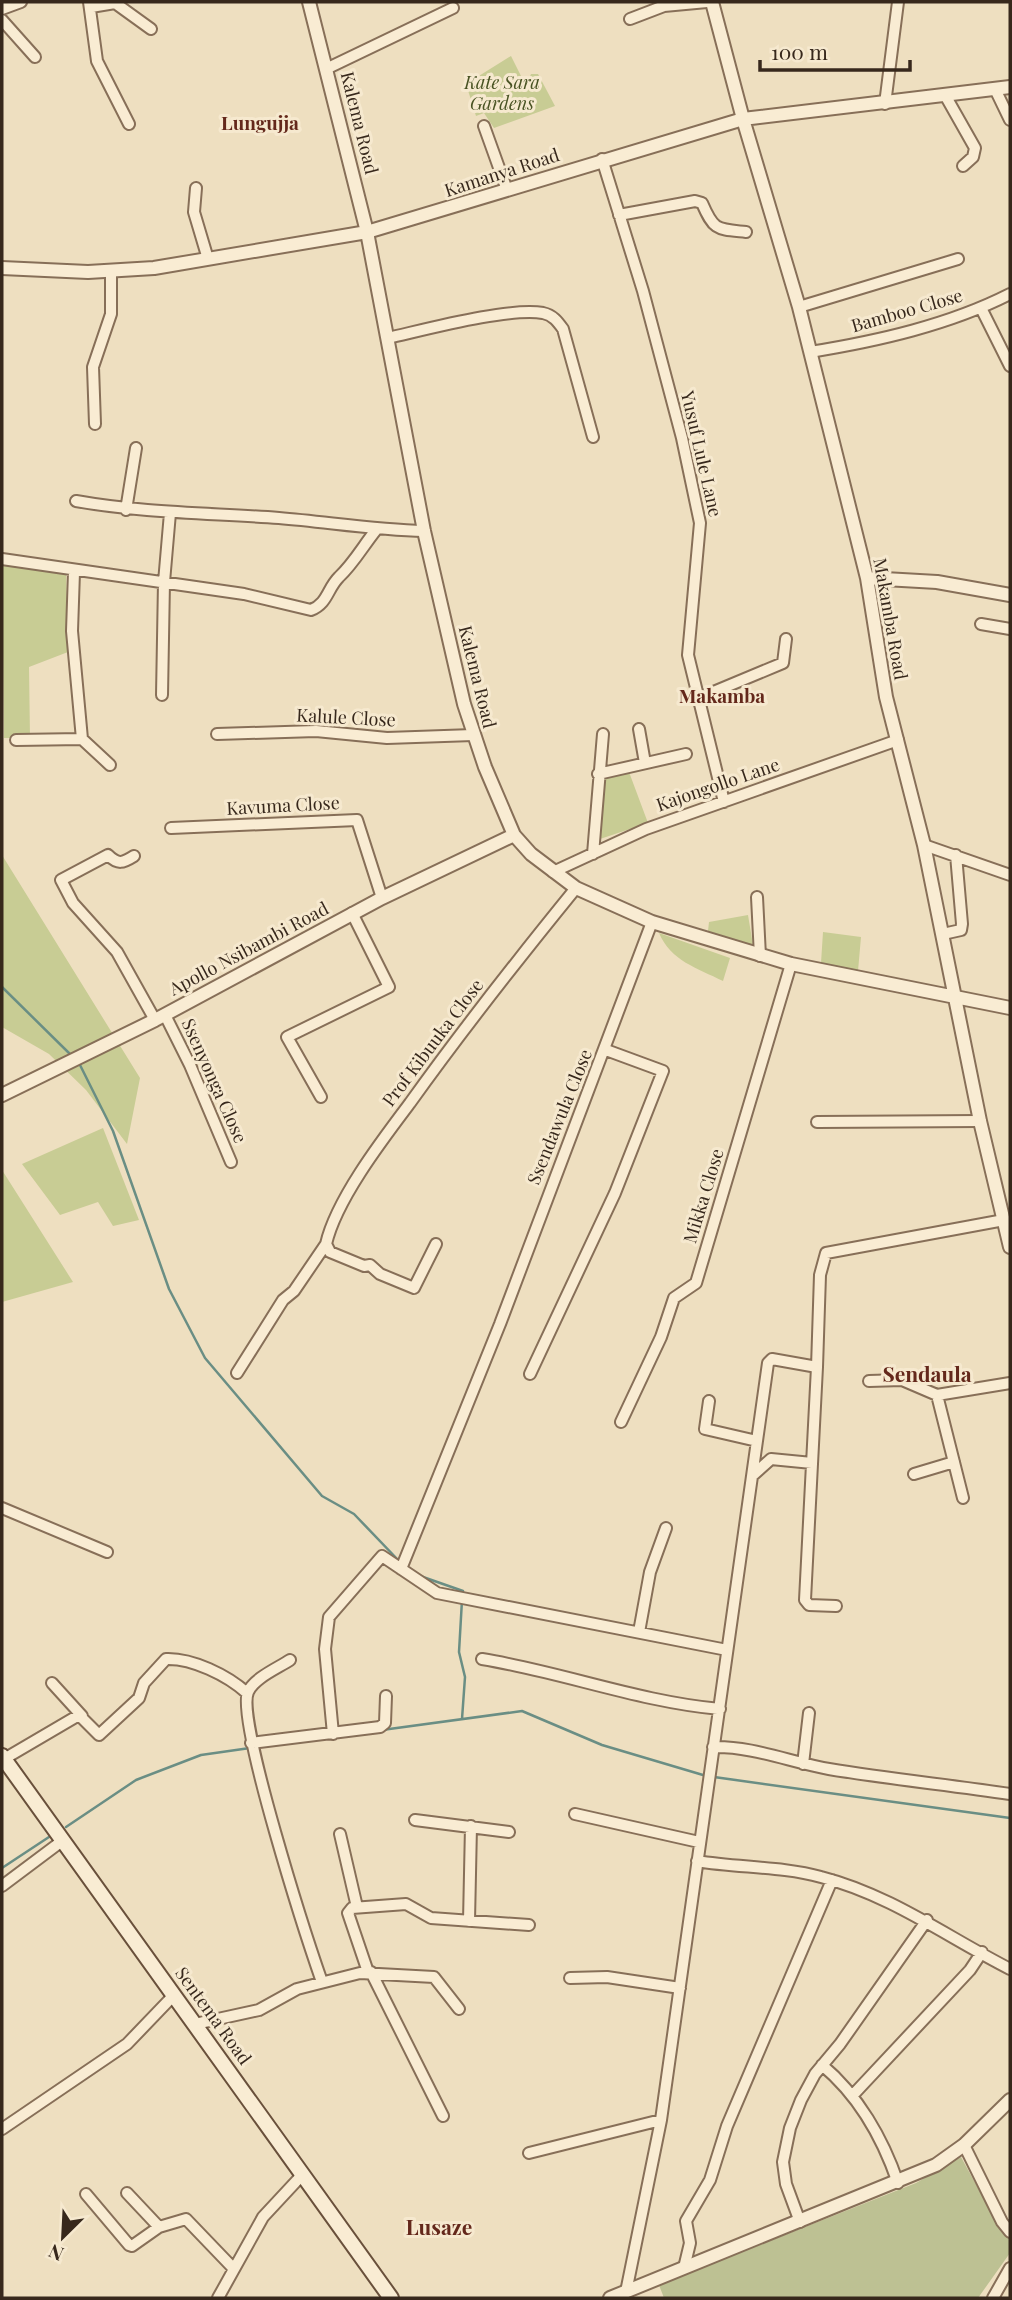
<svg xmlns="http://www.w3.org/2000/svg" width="1012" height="2300" font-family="'Playfair Display',serif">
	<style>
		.green { fill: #c8cc94 }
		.cemetery { fill: #bdc193 }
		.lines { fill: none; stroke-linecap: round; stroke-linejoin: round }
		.stream { stroke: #6a8e84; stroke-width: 2.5 }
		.minor-casing { stroke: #876f58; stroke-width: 14 }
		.tertiary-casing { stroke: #876f58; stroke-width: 16 }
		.secondary-casing { stroke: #69503b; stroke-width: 18 }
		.minor { stroke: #f9ecd3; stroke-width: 10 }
		.tertiary { stroke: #f9ecd3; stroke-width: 12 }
		.secondary { stroke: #f9ecd3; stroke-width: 14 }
		.labels { text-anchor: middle; stroke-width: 6; stroke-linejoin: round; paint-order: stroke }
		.park-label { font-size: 18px; font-style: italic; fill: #495323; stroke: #f6e9cf }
		.street-label { font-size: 18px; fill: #37281c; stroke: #f6e9cf }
		.neighbourhood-label { font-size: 19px; font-weight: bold; fill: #64281b; stroke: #f6e9cf }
		.quarter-label { font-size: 21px; font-weight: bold; fill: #64281b; stroke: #f6e9cf }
	</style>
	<rect width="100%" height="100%" fill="#eedfc0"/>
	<path class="green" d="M511 56 522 78 529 79 531 74H538L555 106 494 128 484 113 476 116 466 84Z
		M2 563 66 573 68 652 29 667 30 738H4Z
		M629 772 648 823 600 839 605 778Z
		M2 855 140 1078 127 1144 86 1090 49 1054 2 1027Z
		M748 915 753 945 708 931 709 922Z
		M823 932 861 937 858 971 821 963Z
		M659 933 730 958 723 981C697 968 671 961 659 933Z
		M103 1128 139 1220 113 1226 98 1202 60 1215 22 1164Z
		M2 1170 73 1282 2 1302Z"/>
	<path class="cemetery" d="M961 2157 998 2225 1010 2239V2253L978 2298H664L659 2285 916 2183Z"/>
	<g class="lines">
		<path class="stream" d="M2 987 72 1056
			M79 1063 113 1131 169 1289 205 1358 322 1496 354 1514 400 1562
			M423 1577 463 1591V1593
			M462 1719 465 1677 459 1652 462 1600
			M382 1730 522 1711 602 1745 703 1775
			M714 1777 1010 1818
			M66 1827 136 1780 201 1755 250 1748
			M2 1868 52 1835"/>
		<g class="minor-casing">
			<path id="minor" d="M89 2 97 61 129 124
				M91 7 115 3 151 29
				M2 9 21 2
				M630 19 664 6 707 2
				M2 20 35 57
				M328 68 453 8
				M995 89 1010 120
				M945 95 975 148 973 157 963 166
				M885 104 898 2
				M484 126 507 190
				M602 159 643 291 682 438 700 523 688 655 724 802
				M196 188 194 212 208 259
				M619 215 695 201 702 203C714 231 717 229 746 232
				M799 307 958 259
				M981 308 1010 366
				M388 338C424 330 509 307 543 313 553 315 558 322 563 329L593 437
				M810 352C878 341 949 325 1010 294
				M95 424 93 367 111 314V271
				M76 501C143 513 211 513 279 518 328 522 375 530 424 531
				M126 510 136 448
				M2 559 244 594 311 610C328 603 327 589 339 577 354 563 363 546 376 530
				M981 624 1010 629
				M162 695 164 582 170 513
				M699 698 783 663 786 639
				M639 729 645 763
				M217 734 316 731 387 738 473 735
				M82 739 110 765
				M16 740 82 739 72 631 74 572
				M598 774 686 754
				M171 828 357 820 382 898
				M924 845 1010 875
				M593 854 603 734
				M134 856C123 863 118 865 108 855L61 880 73 903 117 952 155 1020
				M553 872 646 829 898 740
				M757 897 760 956
				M943 934 961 930 962 924 956 855
				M165 1015 190 1065 231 1162
				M321 1097 287 1037 389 987 352 913
				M817 1122 980 1121
				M436 1244 414 1288 380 1274 370 1265 364 1266 330 1252 326 1244C336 1200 382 1140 410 1103 463 1029 519 958 576 888
				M817 1367 805 1600 809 1605 836 1606
				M237 1373 283 1300 294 1291 326 1244
				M530 1374 615 1193 663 1071 606 1050
				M869 1381 902 1380 937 1395 1010 1383
				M937 1395 963 1498
				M709 1401 705 1429 757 1441
				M621 1422 661 1337 674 1298 696 1283 791 964
				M914 1474 954 1462
				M752 1476 771 1459 812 1463
				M2 1508 107 1552
				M401 1569 500 1324 652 922
				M639 1632 650 1572 666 1528
				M482 1659C562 1672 640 1702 720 1709
				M290 1660C278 1668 254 1678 248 1692 236 1720 308 1942 322 1982
				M52 1683 82 1716
				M333 1734 325 1649 329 1617 382 1556 437 1593 727 1650
				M251 1743 380 1727 385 1723 386 1696
				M713 1747C752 1746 790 1762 829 1769 889 1779 950 1785 1010 1794
				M4 1759 79 1715 99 1735 139 1698 144 1683 166 1659C192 1658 227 1675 247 1693
				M803 1764 809 1713
				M575 1814 699 1842
				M415 1820 509 1832
				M340 1834 357 1907
				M697 1861C737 1868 782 1866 821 1877 891 1895 947 1937 1010 1969
				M2 1886 62 1841
				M469 1921 471 1826
				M368 1972 348 1913 352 1908 406 1904 431 1918 529 1925
				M371 1972 443 2116
				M570 1978 607 1977 680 1988
				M195 2024 259 2010 297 1989 360 1973 434 1977 459 2009
				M822 2065C858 2095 883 2139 898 2183
				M852 2096 970 1970 982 1952
				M2 2129 127 2044 174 1995
				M964 2145 1002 2222 1010 2232
				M529 2153 661 2120
				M127 2193 159 2227 186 2219 234 2269
				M86 2194 129 2245 132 2246 159 2227
				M800 2222 786 2184 783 2162 790 2128 801 2100 815 2074 840 2044 927 1920
				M684 2268 690 2243 686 2221 710 2180 727 2126 832 1880
				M626 2292 661 2120 768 1363 772 1359 817 1367 820 1275 826 1253 1004 1220
				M218 2298 263 2217 303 2174
				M993 2298 1010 2268"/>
		</g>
		<g class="tertiary-casing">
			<path id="tertiary" d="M309 2 367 232 424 531 464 704 485 767 514 835 531 854 576 888 652 922 791 964 1010 1008
				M712 2 743 119 799 307 867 578 886 697 924 845 980 1121 1010 1247
				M2 268 88 272 154 268 367 232 743 119 1010 87
				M867 578 937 582 1010 595
				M2 1095 155 1020 382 898 514 835
				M610 2298 936 2165 964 2145 1010 2100"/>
		</g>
		<g class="secondary-casing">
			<path id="secondary" d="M2 1756 391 2298"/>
		</g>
		<use href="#minor" class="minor"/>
		<use href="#tertiary" class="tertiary"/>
		<use href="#secondary" class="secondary"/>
	</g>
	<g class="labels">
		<g class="park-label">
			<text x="502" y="89">Kate Sara<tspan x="502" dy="21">Gardens</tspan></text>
		</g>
		<g class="street-label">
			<text transform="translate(359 123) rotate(76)" y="6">Kalema Road</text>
			<text transform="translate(502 173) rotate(-18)" y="6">Kamanya Road</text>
			<text transform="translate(907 311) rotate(-16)" y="6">Bamboo Close</text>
			<text transform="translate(701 454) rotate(77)" y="6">Yusuf Lule Lane</text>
			<text transform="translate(890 619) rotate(80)" y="6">Makamba Road</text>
			<text transform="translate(477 677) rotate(76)" y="6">Kalema Road</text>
			<text transform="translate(346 718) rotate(3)" y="6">Kalule Close</text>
			<text transform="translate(718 785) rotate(-19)" y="6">Kajongollo Lane</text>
			<text transform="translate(283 806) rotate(-3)" y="6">Kavuma Close</text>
			<text transform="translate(249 949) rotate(-28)" y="6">Apollo Nsibambi Road</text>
			<text transform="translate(433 1043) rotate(-53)" y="6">Prof Kibuuka Close</text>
			<text transform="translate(214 1081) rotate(66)" y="6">Ssenyonga Close</text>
			<text transform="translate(560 1117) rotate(-68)" y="6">Ssendawula Close</text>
			<text transform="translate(704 1196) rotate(-73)" y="6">Mikka Close</text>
			<text transform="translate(213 2016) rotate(54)" y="6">Sentema Road</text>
		</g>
		<g class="neighbourhood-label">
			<text x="260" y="130">Lungujja</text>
			<text x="722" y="703">Makamba</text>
		</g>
		<g class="quarter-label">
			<text x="927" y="1382">Sendaula</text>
			<text x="439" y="2235">Lusaze</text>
		</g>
	</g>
	<rect width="1012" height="2300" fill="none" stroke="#37281c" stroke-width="7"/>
	<g transform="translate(63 2237) rotate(204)" stroke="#f6e9cf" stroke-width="5" paint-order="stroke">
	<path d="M0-5L12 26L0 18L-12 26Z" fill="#37281c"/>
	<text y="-10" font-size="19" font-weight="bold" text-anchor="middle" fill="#37281c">N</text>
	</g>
	<path d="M760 60v10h150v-10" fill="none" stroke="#37281c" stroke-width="3.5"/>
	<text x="771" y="60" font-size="21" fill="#37281c" stroke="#f6e9cf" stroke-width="5" paint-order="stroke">100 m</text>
</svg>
